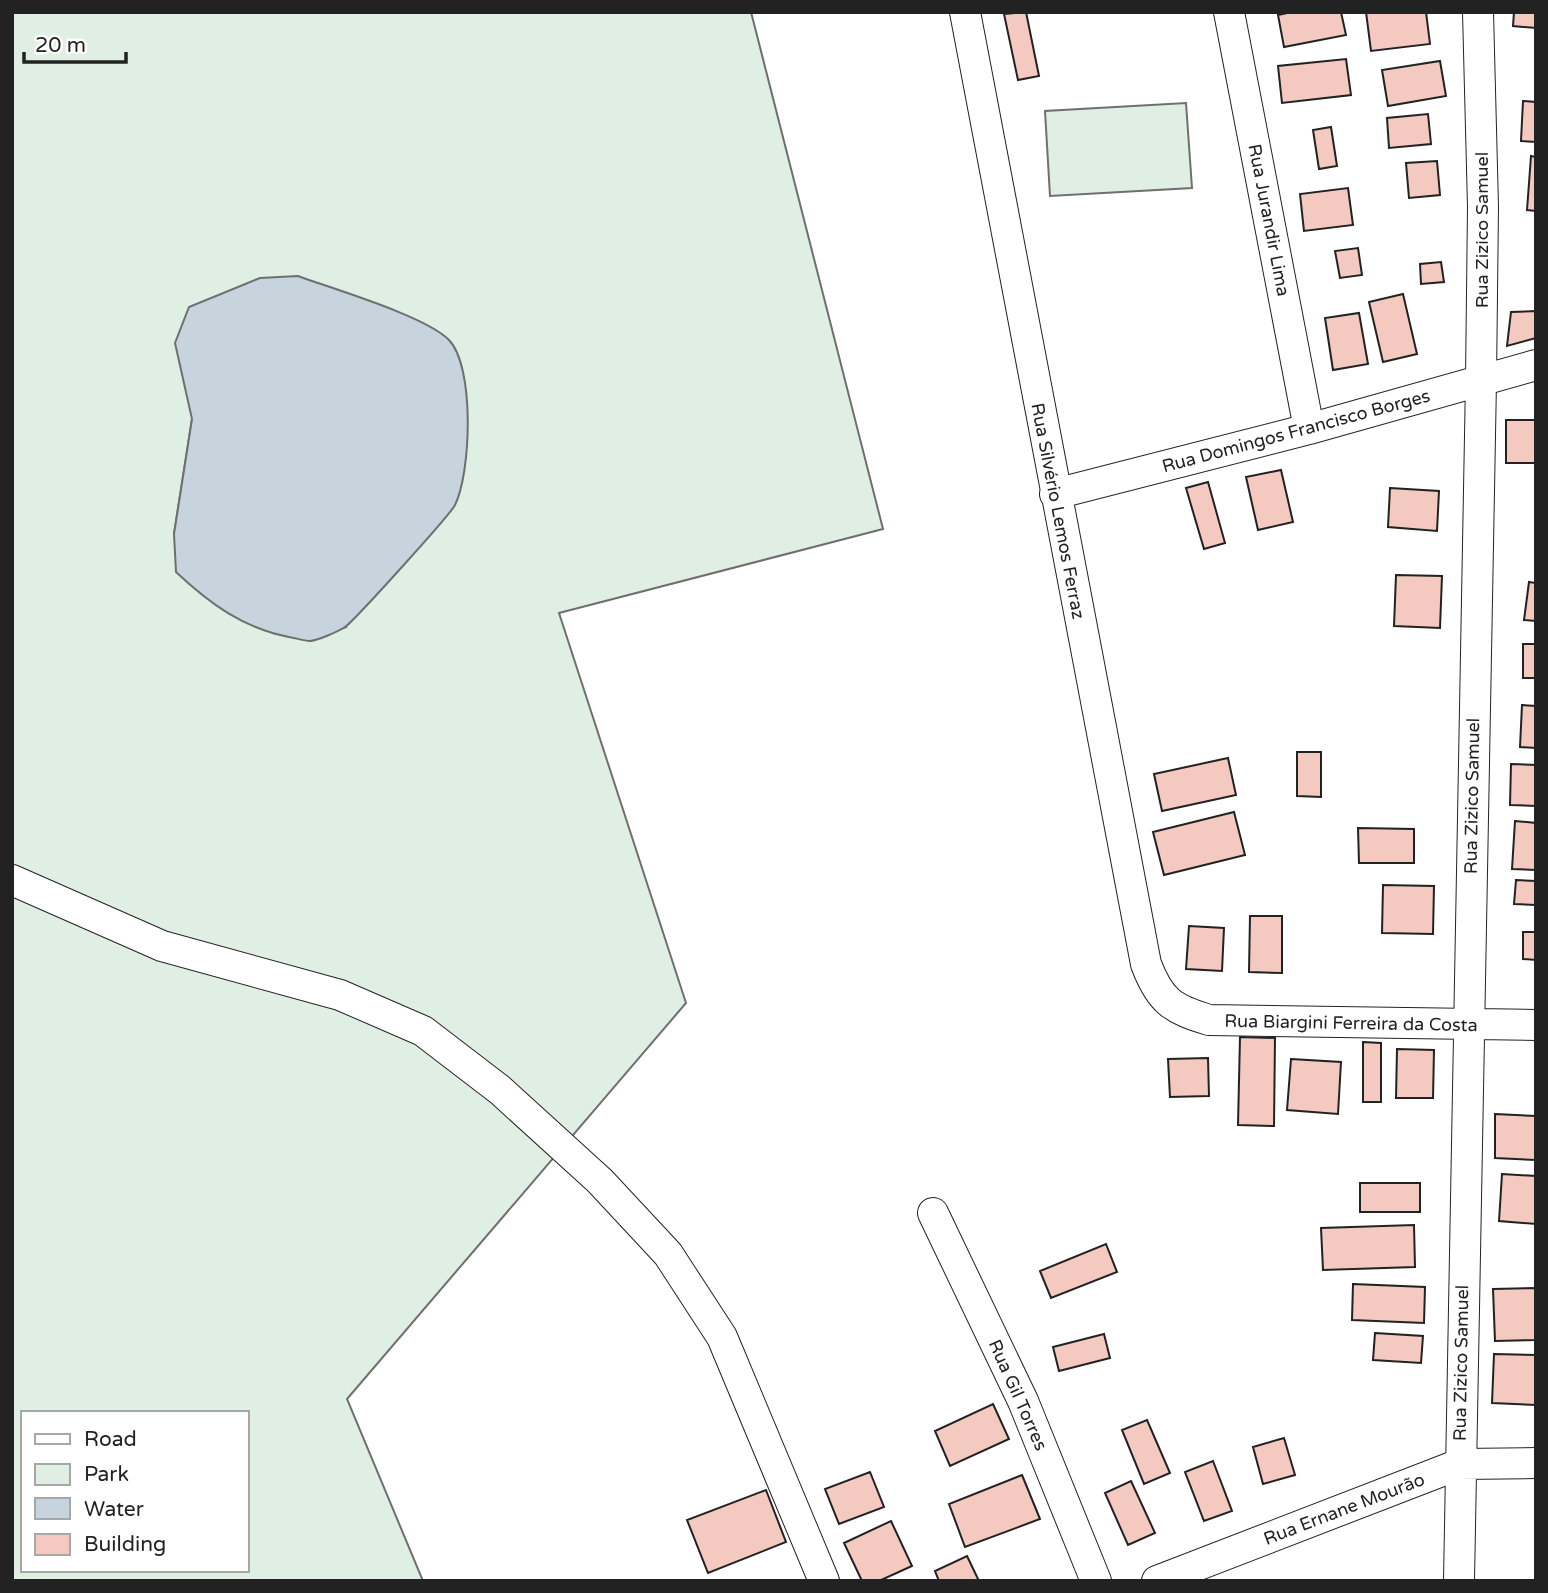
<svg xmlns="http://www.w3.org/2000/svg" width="1548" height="1593" font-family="'Varela Round',sans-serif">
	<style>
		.green { fill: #e0efe3; stroke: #6f6f6f; stroke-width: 2; fill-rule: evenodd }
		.water { fill: #c7d3dd; stroke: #6f6f6f; stroke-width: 2 }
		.building { fill: #f3c9c0; stroke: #222; stroke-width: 2 }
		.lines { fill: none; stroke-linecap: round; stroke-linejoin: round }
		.minor-casing { stroke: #222; stroke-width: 32 }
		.minor { stroke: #fff; stroke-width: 30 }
		.labels { text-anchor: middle; stroke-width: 5; stroke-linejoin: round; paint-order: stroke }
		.street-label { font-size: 18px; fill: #222; stroke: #fff }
	</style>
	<rect width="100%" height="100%" fill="#fff"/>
	<path class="green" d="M12 12H751L883 529 559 613 686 1003 347 1399 423 1581H12ZM192 419 346 627 311 641 273 633 174 534ZM23 1413H247V1570H23Z
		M1186 103 1192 188 1050 196 1045 111Z"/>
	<path class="water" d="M298 276C333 289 426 316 449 340 475 367 471 473 455 505 450 515 354 621 345 627 337 632 319 640 310 641 304 641 296 638 289 637 243 628 210 604 176 572L174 534 192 419 175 343 189 307 260 278Z"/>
	<path class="building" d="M1026 12 1039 76 1018 80 1004 14Z
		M1292 12H1341L1346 35 1284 47 1278 15Z
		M1366 12H1426L1430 44 1371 51Z
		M1514 12H1536V28L1513 26Z
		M1346 59 1351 95 1282 103 1278 66Z
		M1440 61 1446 96 1388 106 1382 70Z
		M1523 101 1536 102V142L1521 141Z
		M1428 114 1431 144 1389 148 1387 118Z
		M1331 127 1337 166 1319 169 1313 130Z
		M1531 156 1536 157V211L1527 210Z
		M1437 161 1440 195 1409 198 1406 163Z
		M1348 188 1353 225 1304 231 1300 194Z
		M1358 248 1362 275 1340 278 1335 251Z
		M1441 262 1444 282 1421 284 1420 264Z
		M1403 294 1417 354 1383 362 1369 302Z
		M1536 311V338L1507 346 1511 312Z
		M1359 313 1368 364 1333 370 1325 318Z
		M1506 420H1536V463H1506Z
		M1281 470 1293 522 1258 530 1246 477Z
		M1208 482 1225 543 1204 549 1186 488Z
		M1390 488 1439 491 1437 531 1388 527Z
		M1396 575 1442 576 1440 628 1394 626Z
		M1529 582 1536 583V621L1524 620Z
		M1523 644H1536V678H1523Z
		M1522 705 1536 706V748L1520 747Z
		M1297 752H1321V797L1297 796Z
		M1228 758 1236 795 1162 811 1154 774Z
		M1511 764 1536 765V806L1510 805Z
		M1234 812 1245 855 1164 875 1153 832Z
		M1515 821 1536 823V870L1512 869Z
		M1358 828 1414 829V863H1359Z
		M1516 880 1536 881V905L1514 904Z
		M1383 885 1434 886 1433 934 1382 933Z
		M1250 916H1282V973L1249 972Z
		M1189 926 1224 928 1222 971 1186 969Z
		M1523 932H1536V960L1523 959Z
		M1240 1037 1275 1038 1274 1126 1238 1125Z
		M1363 1042 1381 1043V1102H1363Z
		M1397 1049 1434 1050 1433 1098H1396Z
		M1208 1058 1209 1096 1170 1097 1168 1059Z
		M1291 1059 1341 1062 1338 1114 1287 1110Z
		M1495 1114 1536 1116V1160L1495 1158Z
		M1502 1174 1536 1176V1224L1499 1221Z
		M1360 1183H1420V1212H1360Z
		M1414 1225 1415 1267 1323 1270 1321 1228Z
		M1106 1244 1117 1272 1051 1298 1040 1271Z
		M1353 1284 1425 1287 1424 1323 1352 1320Z
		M1536 1288V1340L1495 1341 1493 1289Z
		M1375 1333 1423 1336 1421 1363 1373 1360Z
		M1104 1334 1110 1358 1059 1371 1053 1347Z
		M1494 1354 1536 1355V1405L1492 1403Z
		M993 1404 1009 1439 950 1466 935 1431Z
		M1147 1420 1170 1473 1144 1484 1122 1430Z
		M1284 1438 1295 1475 1263 1484 1253 1447Z
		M1213 1461 1232 1511 1204 1521 1185 1472Z
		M870 1472 884 1507 839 1524 825 1489Z
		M1022 1475 1040 1519 965 1547 949 1504Z
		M1131 1481 1155 1533 1128 1545 1105 1493Z
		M766 1490 786 1542 708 1573 687 1520Z
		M891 1521 912 1566 879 1581H862L844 1543Z
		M967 1556 979 1581H939L935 1571Z"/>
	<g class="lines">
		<g class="minor-casing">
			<path id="minor" d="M965 12 1146 964C1160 1001 1172 1009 1209 1020L1536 1025
				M1229 12 1309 429
				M1055 494 1309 429 1536 365
				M12 880 162 946 340 995 423 1031 500 1090 600 1181 668 1254 722 1337 824 1581
				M933 1213 1023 1401 1096 1581
				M1157 1581 1460 1464 1536 1463
				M1459 1581 1481 381 1483 207 1478 12"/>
		</g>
		<use href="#minor" class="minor"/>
	</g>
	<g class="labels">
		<g class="street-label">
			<text transform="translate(1269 220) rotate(79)" y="6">Rua Jurandir Lima</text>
			<text transform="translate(1482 230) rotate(-90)" y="6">Rua Zizico Samuel</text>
			<text transform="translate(1296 431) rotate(-15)" y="6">Rua Domingos Francisco Borges</text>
			<text transform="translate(1058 511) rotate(79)" y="6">Rua Silvério Lemos Ferraz</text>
			<text transform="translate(1472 796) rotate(-89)" y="6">Rua Zizico Samuel</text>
			<text transform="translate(1351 1023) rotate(1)" y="6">Rua Biargini Ferreira da Costa</text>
			<text transform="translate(1461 1363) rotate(-89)" y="6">Rua Zizico Samuel</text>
			<text transform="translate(1018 1395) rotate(66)" y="6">Rua Gil Torres</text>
			<text transform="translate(1344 1509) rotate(-21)" y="6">Rua Ernane Mourão</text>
		</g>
	</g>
	<rect width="1548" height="1593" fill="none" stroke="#222222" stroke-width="28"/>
	<rect x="21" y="1411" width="228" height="161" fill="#ffffff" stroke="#a7a7a7" stroke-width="2"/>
	<rect x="35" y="1434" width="35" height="10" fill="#ffffff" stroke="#a7a7a7" stroke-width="2"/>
	<text x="84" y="1446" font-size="21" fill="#222222">Road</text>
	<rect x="35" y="1464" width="35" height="21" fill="#e0efe3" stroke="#a7a7a7" stroke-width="2"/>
	<text x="84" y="1481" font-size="21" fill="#222222">Park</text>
	<rect x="35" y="1498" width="35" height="21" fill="#c7d3dd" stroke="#a7a7a7" stroke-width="2"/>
	<text x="84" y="1516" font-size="21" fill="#222222">Water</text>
	<rect x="35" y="1534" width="35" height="21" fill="#f3c9c0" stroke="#a7a7a7" stroke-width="2"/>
	<text x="84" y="1551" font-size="21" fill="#222222">Building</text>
	<path d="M24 52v10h102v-10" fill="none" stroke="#222222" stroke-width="3.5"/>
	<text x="35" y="52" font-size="21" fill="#222222" stroke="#ffffff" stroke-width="5" paint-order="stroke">20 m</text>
</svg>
